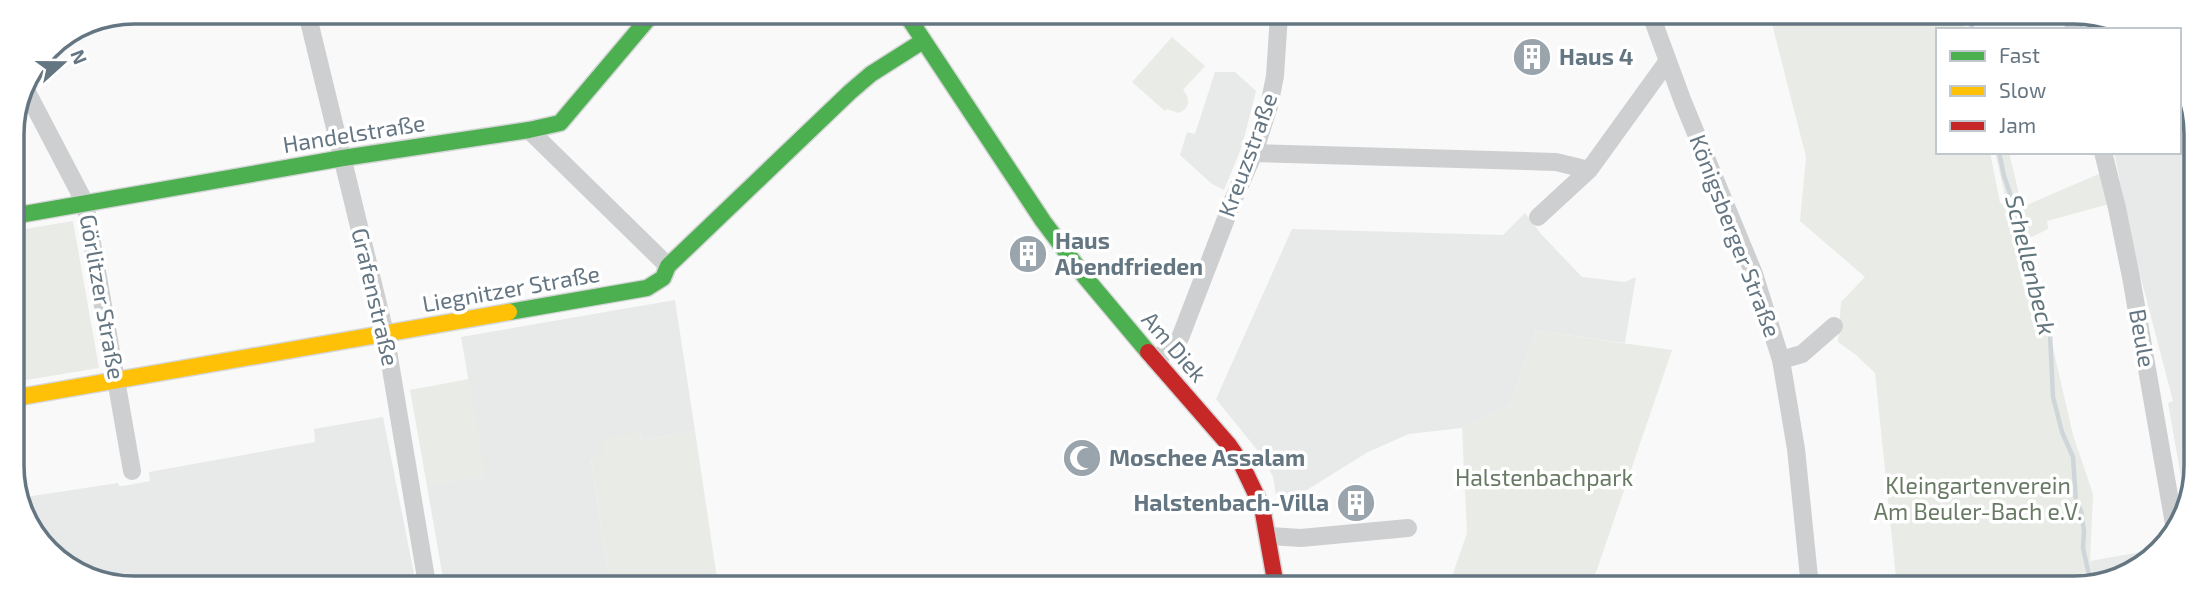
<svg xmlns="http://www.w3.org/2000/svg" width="2209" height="600" font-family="'Exo 2',sans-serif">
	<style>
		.built { fill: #e8e9e9 }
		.green { fill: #e8ebe6 }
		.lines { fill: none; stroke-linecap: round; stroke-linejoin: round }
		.stream { stroke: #ced6d9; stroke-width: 4.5 }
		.fast-casing { stroke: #d5d6d7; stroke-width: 19 }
		.slow-casing { stroke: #d5d6d7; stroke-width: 19 }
		.jam-casing { stroke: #d5d6d7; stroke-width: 19 }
		.street { stroke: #cecfd0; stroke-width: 18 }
		.fast { stroke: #4caf50; stroke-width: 16 }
		.slow { stroke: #ffc107; stroke-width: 16 }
		.jam { stroke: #c62828; stroke-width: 16 }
		.labels { text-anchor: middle; stroke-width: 7; stroke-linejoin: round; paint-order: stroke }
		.poi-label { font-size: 23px; font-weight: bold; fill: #657683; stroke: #fff; text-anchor: start }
		.street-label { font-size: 23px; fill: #657683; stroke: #fff }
		.park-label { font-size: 23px; fill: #687a64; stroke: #fff }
		.water-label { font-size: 24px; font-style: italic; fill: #60757c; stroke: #fff }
		.rim { fill: none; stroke: #657683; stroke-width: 3.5 }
	</style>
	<rect width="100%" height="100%" fill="#f9f9f9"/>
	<path class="built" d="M1215 72H1235L1256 91 1242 146 1224 190 1212 184 1180 155 1187 132 1195 134Z
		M2189 100 2194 111 2193 497 2186 506 2168 403 2173 401 2138 267 2114 152H2179V102Z
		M1525 213 1541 234 1582 277 1625 282 1636 277 1625 343 1536 331 1510 405 1462 428 1409 434 1368 452 1302 493 1276 495 1273 477 1262 456 1216 399 1292 229 1503 235Z
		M675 300 695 431 642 440 640 432 603 456 591 459 610 585 444 584 427 486 485 476 461 337Z
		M383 417 416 584H103L48 552 19 498 118 483 119 486H123L150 481 149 472 315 442 314 429Z
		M2158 549 2149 562 2093 583 2090 561Z"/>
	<path class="green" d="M1770 16H1962L1965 30H1938V152H1990L2000 203 2007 204 1995 152H2009L2022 207 2101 173 2109 204 2047 221 2048 229 2028 239 2073 435 2093 494 2090 561 2093 583 2082 588 1897 587 1875 373 1856 355 1838 342 1841 302 1865 277 1800 221 1806 157Z
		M1172 37 1205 66 1183 90C1191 99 1190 109 1178 113L1167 109 1165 111 1132 82Z
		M73 221 99 368 14 382 13 231Z
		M1536 331 1672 350 1591 587 1451 586 1450 582 1467 533 1462 428 1510 405Z
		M469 379 486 476 427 486 410 390Z
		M695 431 718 585H610L591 458 603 456 601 438 640 432 642 440Z"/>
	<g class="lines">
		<path class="stream" d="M1970 16 1972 30
			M1999 152 2004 176 2022 228 2023 246 2035 296 2046 318 2050 334 2053 397 2062 432 2073 457 2076 502 2081 511 2084 531 2083 548 2091 584"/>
		<g class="fast-casing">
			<path id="fast" d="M906 14 1043 221 1085 277 1148 352
				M13 216 343 158 529 130 560 123 653 13
				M509 312 647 288 663 278 668 266 850 92 871 74 923 41"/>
		</g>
		<g class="slow-casing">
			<path id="slow" d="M14 398 509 312"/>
		</g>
		<g class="jam-casing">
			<path id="jam" d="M1148 352 1229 445 1240 461 1262 507 1276 586"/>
		</g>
		<path class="street" d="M307 13 385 333 427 584
			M1651 15 1683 102 1754 274 1781 360 1796 449 1810 587
			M2073 16 2074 30
			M28 94 85 203 132 471
			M529 130 668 266
			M2103 152 2117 208 2131 277 2174 524
			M1254 153 1556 162 1589 170
			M1538 217 1589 170 1667 62
			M1781 360 1802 354 1834 326
			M1155 361 1180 338 1234 198 1254 153 1269 106 1275 76 1279 15
			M1269 536 1301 538 1408 528"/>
		<use href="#fast" class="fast"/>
		<use href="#slow" class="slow"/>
		<use href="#jam" class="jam"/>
	</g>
	<defs>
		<g id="building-disc" transform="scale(2.0125)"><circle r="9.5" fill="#99a4ac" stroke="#fff"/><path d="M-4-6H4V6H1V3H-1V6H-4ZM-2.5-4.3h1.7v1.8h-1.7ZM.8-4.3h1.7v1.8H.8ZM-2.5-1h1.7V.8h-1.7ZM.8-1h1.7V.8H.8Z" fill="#fff"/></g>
		<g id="mosque-disc" transform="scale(2.0125)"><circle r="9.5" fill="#99a4ac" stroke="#fff"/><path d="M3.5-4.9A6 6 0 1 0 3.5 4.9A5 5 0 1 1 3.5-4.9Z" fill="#fff"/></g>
	</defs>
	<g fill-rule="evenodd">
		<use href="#building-disc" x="1532" y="57"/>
		<use href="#building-disc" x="1028" y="254"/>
		<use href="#mosque-disc" x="1082" y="458"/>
		<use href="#building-disc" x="1356" y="503"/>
	</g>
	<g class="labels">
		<g class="poi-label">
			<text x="1559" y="65">Haus 4</text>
			<text x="1055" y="249">Haus<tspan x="1055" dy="26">Abendfrieden</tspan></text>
			<text x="1109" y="466">Moschee Assalam</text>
			<text x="1329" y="511" text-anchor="end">Halstenbach-Villa</text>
		</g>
		<g class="street-label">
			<text transform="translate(354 134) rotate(-9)" y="8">Handelstraße</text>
			<text transform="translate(1248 155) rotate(-70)" y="8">Kreuzstraße</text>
			<text transform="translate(1735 236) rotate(69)" y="8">Königsberger Straße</text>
			<text transform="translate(511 289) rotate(-10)" y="8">Liegnitzer Straße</text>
			<text transform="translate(102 297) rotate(80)" y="8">Görlitzer Straße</text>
			<text transform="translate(375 297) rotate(77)" y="8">Grafenstraße</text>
			<text transform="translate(2142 338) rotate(80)" y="8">Beule</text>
			<text transform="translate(1174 347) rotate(49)" y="8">Am Diek</text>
		</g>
		<g class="park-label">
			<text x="1544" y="486">Halstenbachpark</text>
			<text x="1978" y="494">Kleingartenverein<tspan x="1978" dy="26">Am Beuler-Bach e.V.</tspan></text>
		</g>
		<g class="water-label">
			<text transform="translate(2030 265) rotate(76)" y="8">Schellenbeck</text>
		</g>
	</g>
	<path d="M0 0H2209V600H0ZM134 24H2074A110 110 0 0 1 2184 134V466A110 110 0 0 1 2074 576H134A110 110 0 0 1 24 466V134A110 110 0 0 1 134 24Z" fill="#fff" fill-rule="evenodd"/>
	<path class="rim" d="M134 24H2074A110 110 0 0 1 2184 134V466A110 110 0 0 1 2074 576H134A110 110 0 0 1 24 466V134A110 110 0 0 1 134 24Z"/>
	<rect x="1936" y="28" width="245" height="126" fill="#ffffff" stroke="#c1c8cd" stroke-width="2"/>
	<rect x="1950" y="51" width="35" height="10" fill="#4caf50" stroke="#c1c8cd" stroke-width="2"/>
	<text x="1999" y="63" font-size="21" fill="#657683">Fast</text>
	<rect x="1950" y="86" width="35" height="10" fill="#ffc107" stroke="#c1c8cd" stroke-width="2"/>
	<text x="1999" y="98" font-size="21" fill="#657683">Slow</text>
	<rect x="1950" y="121" width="35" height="10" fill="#c62828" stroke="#c1c8cd" stroke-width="2"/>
	<text x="1999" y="133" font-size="21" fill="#657683">Jam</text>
	<g transform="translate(63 63) rotate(69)" stroke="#ffffff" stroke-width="5" paint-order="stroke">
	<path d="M0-5L12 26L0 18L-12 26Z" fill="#657683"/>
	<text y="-10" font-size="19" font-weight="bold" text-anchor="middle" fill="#657683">N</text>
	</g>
</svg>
